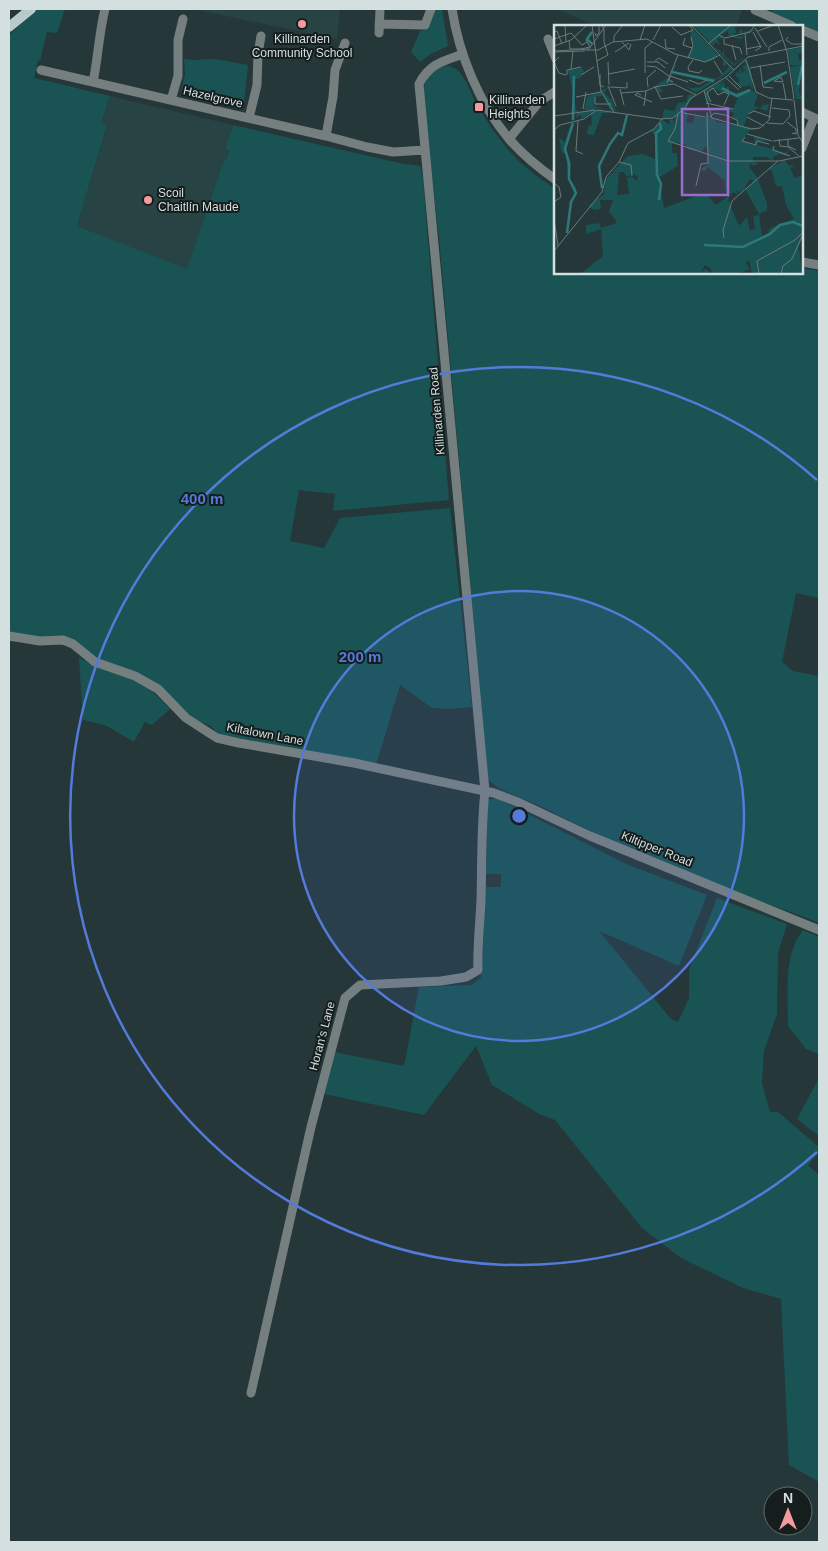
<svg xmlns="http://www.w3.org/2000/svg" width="828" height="1551" font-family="Arial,sans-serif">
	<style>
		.built { fill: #284343 }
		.green { fill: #1a5354 }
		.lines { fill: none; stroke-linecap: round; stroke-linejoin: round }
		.minor { stroke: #767f7f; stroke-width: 9 }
		.major { stroke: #b8cbcb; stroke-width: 10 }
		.ring { fill: none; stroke: #547ada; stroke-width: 2.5 }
		.poi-dot { fill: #f49b9f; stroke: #151d1d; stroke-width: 2 }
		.labels { text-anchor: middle; stroke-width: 4; stroke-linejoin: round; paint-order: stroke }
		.poi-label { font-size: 12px; fill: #d4dfdf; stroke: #151d1d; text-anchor: start }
		.street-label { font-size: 12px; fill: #d4dfdf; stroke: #151d1d }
		.inset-river { fill: none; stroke: #2d787a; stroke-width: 2.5 }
		.inset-road { fill: none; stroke: #6b7a7b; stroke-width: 1 }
		.view { fill: #9a6bca; fill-opacity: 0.15; stroke: #9a6bca; stroke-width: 2.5 }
		.inset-edge { fill: none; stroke: #d4dfdf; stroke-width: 2.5 }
		.centre { fill: #547ada; stroke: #151d1d; stroke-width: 2.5 }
		.ring-label { font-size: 15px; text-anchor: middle; font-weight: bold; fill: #547ada; stroke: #151d1d; stroke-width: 4; stroke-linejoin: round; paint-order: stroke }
	</style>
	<rect width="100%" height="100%" fill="#253738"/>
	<path class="built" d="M193 9H340L337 39Z
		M556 9H743L736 26H597Z
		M110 96 233 125 225 149 229 150 226 160H224L187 270 77 226 107 126 101 124Z"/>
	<path class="green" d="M37 9H65L57 33 47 32 40 61 38 60 34 78 110 96 101 123 107 125 77 226 187 269 224 160H226L229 151 225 149 233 125 399 163 420 166 423 179 449 500 333 511 335 494 299 490 290 541 324 548 340 518 450 508 472 707 449 709 432 708 400 685 376 765 228 737 217 733 211 726 191 718 137 674 89 655 65 637 55 636 36 638 9 633V35Z
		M434 9H442L448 46 429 55 420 62 411 52 420 31 428 28Z
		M770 9H819V32L773 14Z
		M184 59 192 60 216 59 248 65 244 103 240 107H234L185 94 181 91 185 74Z
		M445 66C464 65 469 92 477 105 490 127 507 152 527 168 536 176 546 182 555 189L556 272H802V268L819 271V598L796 593 782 662 793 671 819 676V923C784 908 747 898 712 884 653 862 597 834 542 807 526 799 499 792 488 779L439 238 423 98C424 80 427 73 445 66Z
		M79 658 107 671 137 681 147 686 170 709 152 725 145 722 134 742 105 725 83 720Z
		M490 799H498L626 864 707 895 679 966 599 931 671 1019 678 1022 689 998V970L717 898 787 924 778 953 777 1014 764 1051 762 1083 770 1112H778L819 1147V1153L808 1165 819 1175V1482L789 1465 781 1299 743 1288 681 1258 642 1228 555 1120 539 1114 492 1085 476 1046 424 1115 324 1094 334 1052 404 1066 419 987 471 985 481 978 486 887H501V874H486L487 806Z
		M803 930 819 937V1054L806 1049 788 1026C788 996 783 955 803 930Z
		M819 1078V1136L797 1119Z"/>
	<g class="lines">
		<path class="minor" d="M452 9C459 55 479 103 509 139 522 154 539 168 556 180
			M755 10 792 26
			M379 24 425 25 431 9
			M802 30 819 37
			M379 33 380 9
			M548 39 556 59
			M41 70 326 136 367 147 393 152 425 150
			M93 82C98 58 99 33 105 9
			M171 100 178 76V40L183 19
			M802 112 817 119
			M249 118 257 85 258 54 261 36
			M326 136 333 97 335 70 345 43
			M509 139 540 101 556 91
			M802 148 814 118
			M802 262 819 265
			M9 636 40 641 63 640 73 644 95 662 135 676 158 689 186 718 217 738 239 743 354 763 494 793 520 803 590 836 819 930
			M251 1393 311 1127 345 998 360 985 441 981 466 977 478 970C477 947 480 924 481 900 482 864 481 827 485 791L419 84C429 64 443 61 463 54"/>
		<path class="major" d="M9 27 31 9"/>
	</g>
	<circle cx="519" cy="816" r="225" fill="#547ada" fill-opacity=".12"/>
	<g class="ring">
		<circle cx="519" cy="816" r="225"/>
		<path d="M817 1152A449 449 0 1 1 817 480"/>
	</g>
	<g class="poi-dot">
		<circle cx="302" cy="24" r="5"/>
		<rect x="474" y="102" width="10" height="10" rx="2.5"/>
		<circle cx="148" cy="200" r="5"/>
	</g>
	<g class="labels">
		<g class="poi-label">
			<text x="302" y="43" text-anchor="middle">Killinarden<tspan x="302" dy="14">Community School</tspan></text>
			<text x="489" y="104">Killinarden<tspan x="489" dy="14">Heights</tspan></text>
			<text x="158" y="197">Scoil<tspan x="158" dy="14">Chaitlín Maude</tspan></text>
		</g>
		<g class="street-label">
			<text transform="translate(213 97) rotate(13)" y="4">Hazelgrove</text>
			<text transform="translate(437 411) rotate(-95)" y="4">Killinarden Road</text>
			<text transform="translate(265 734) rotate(11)" y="4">Kiltalown Lane</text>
			<text transform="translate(657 849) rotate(22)" y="4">Kiltipper Road</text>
			<text transform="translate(322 1036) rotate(-75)" y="4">Horan's Lane</text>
		</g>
	</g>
	<g transform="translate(554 25)">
		<rect width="249" height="249" fill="#253738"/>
		<path d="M139 0H181L182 8 179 9 185 12 189 11 185 8 186 3 189 7 202 4 196 8 188 7 189 8V13L186 14 175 11 174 6 166 10 169 14 163 13 166 20 161 17 159 21 169 28V17L170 30 180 39 192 31 180 41 155 18 158 15 155 17ZM139 4 164 30 160 35 153 37 133 32 140 21 136 9ZM249 22V27L244 29 245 35H249L245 67 249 74H242L236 42 247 41 236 40 234 25ZM169 35 178 43 177 46 142 68 133 62 135 56 134 62 138 63 147 62 156 55 119 48 115 55 120 58 104 61 109 66 105 68 101 61 115 52 123 37 120 46 163 54 175 42 173 39 169 42ZM191 35 195 40 197 45 199 65 196 60 187 62 183 58 186 55 181 50 183 47 187 49 185 46 187 43V48L191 45 188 42 193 39 190 37 166 60 171 58 170 63 175 62V66L182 68 196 64 204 69 200 81 207 83 208 80 215 79 213 86 204 83 194 89 190 101H184V95L178 92 180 88 169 84 171 81 179 84 184 73 161 64 154 65 156 77H153L150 65 170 55ZM28 43 30 47 26 53 20 54 18 63 14 45ZM54 62 50 68 58 75 62 86 67 88 61 86 57 78 60 85 56 86 49 71 41 72 40 81 47 83 51 85 43 83 38 88 43 85 59 88H48L40 110 33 109 34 101 38 100 37 88 28 94 26 90 22 93 23 87 17 88 20 67 22 85 26 87 38 85H30L33 72ZM141 69 130 86 134 89 132 97 138 99 141 91 151 93 153 88 163 97 206 104 196 105 188 115 201 120 200 111 215 116H203V120L218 124V121L219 124 231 128 234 125 232 131 226 129 219 132V136L212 132H199V137L205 138 200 141 197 138 195 142 203 152 213 178V185L205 189 208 211 214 208 216 203 240 194 232 180 228 161H222L218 146 214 144 231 135 234 140 241 141 236 143 241 153 249 150V209L245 222 248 249H198L195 235 192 238 196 244 184 249H158L157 244 151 240 147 247 152 244 158 249H26L49 231 47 204 32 209V200L45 198 47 203 63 198 55 186 59 175H46L47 184 40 185 34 181 50 169 51 155 58 148 65 147 63 170 75 169 73 153 77 151 83 156 84 151 78 149 73 152 70 147H58L74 131 88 129 101 134 103 112 97 106 109 95 116 100 115 94 118 93 121 98V92L108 94 110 84 120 86 124 78 132 77 134 70ZM118 117 131 119 135 125 149 126 150 122 154 123V139L146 145 151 146 154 142 171 156V165L177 169 162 180 154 171 145 170 110 183 104 153 124 141 123 128H118ZM196 154 200 156 191 164 205 189 199 192 201 203 196 206 193 192 186 200 184 199 174 174 179 167 184 170 182 164 185 168 189 166ZM21 97 12 123 17 139 15 153 22 162V172L20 173 19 159 14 154 12 129 8 128 5 113 11 117 15 103Z" fill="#1a5354" fill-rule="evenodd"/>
		<path class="inset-river" d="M38 7 33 14 38 19M118 47 160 56M210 58 233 47M244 60 248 41M168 63 183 71 196 65M19 95 20 51M48 163 45 141 56 119 64 108 68 110 73 90M105 175 107 159 103 150 102 108 107 104 106 98M13 208 17 177 22 168 15 154V138L11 124 19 98M150 220 189 222 216 209 226 200 239 197 249 201"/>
		<path class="inset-road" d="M11 0 12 17M38 0 47 66M137 0 180 45M224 0 233 27 240 74M118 2 127 10 139 5 135 0M201 3 213 22M204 6 220 0M0 7 3 6 8 19M199 7 207 22 201 26M41 8 42 11 45 8V0M191 8 193 30M165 10 171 13 196 7 201 0M234 12 232 15 238 19H249M131 13 129 20 138 23M0 14 17 8 28 20 33 17M111 14 112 23 121 24M170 14V19L186 23 188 29M86 15 91 0M99 15 107 0M15 16 16 24H27L36 22 32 15M60 17V11L69 0M68 17 75 25 77 19M154 19 177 0M178 20 182 35M0 21 17 15 33 0M192 24 207 21M32 25H44L59 17 93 14 121 29 151 37 166 30M0 26 35 24 52 0M215 26V22L228 15M0 27 31 26M61 27 75 18M5 32 0 37 5 48 12 50M134 33 139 21 137 12M139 35 134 42 135 46 145 48 148 45M192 35 202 67 215 73 239 75M43 36 54 30 50 17V4L47 0M101 36 105 33 114 39M160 36 168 49M54 37 55 60M93 37H104L111 43M206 40 209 62 219 63M93 41 102 42 115 51M196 43 231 37M17 44 19 26M91 48V23L98 17M46 49V60L50 62M54 49 81 44M13 50V45L27 42M27 50 40 42M175 51 187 63M172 53 185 65M135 55 145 59 153 55M119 57 115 55 116 51 134 57M229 57 227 52 220 56 229 57M113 58 124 30M229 58 232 74M54 61 62 81M56 62 73 63V57M94 62 93 53 102 45M100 62 120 59 142 70M101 62 107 74 129 71M159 63 164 70 170 67 175 69 170 80M66 64 70 80M47 66 60 87M150 66 158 93 197 104 206 103 215 95 218 73M67 68 92 66 101 62M87 70 83 68 81 70 98 77M22 72 47 67M41 72V79H57M240 75 244 110 249 118M157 77 153 68 159 63M152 78 179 84M90 81 92 66M29 84 32 67M130 88 151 92M194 89 200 86 217 92M0 91 41 85M156 92 160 88 171 90 183 95 184 101M193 92 210 101M24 96 22 126 29 129M233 97 242 104V109L238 108M213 98 229 99 236 91 235 85 218 83M121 104 114 116 174 136H225L249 131M121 104 124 89M0 105 6 100 30 94 43 85 107 94 119 93 131 83 136 74 172 52 194 32 249 21M193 109 218 116M191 112 188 116 202 120M225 114 226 121 234 122 245 131M234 114V121L242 125M219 116 245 113M202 120 203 116 215 119M220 121 219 125 236 131M65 137 77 140 78 151M0 158 5 162 7 172 0 177M142 161 147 139 154 138 153 87M0 194 4 221M170 213 169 205 178 176 224 136M0 226 48 167 52 152 65 137 74 118 100 104 108 94M205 249 203 236 241 215 249 207M227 249 229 241 238 234 249 209"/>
		<path class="view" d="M128 84H174V170H128Z"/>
		<rect width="249" height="249" class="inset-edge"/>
	</g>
	<circle cx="519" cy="816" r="8" class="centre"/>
	<g class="ring-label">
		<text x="202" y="504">400 m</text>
		<text x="360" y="662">200 m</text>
	</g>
	<rect width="828" height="1551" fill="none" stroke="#d4dfdf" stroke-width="20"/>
	<g transform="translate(788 1511)"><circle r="24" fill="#151d1d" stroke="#616b6b"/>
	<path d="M0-4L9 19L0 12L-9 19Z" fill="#f49b9f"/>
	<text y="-8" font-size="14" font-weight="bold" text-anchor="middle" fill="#d4dfdf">N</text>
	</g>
</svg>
